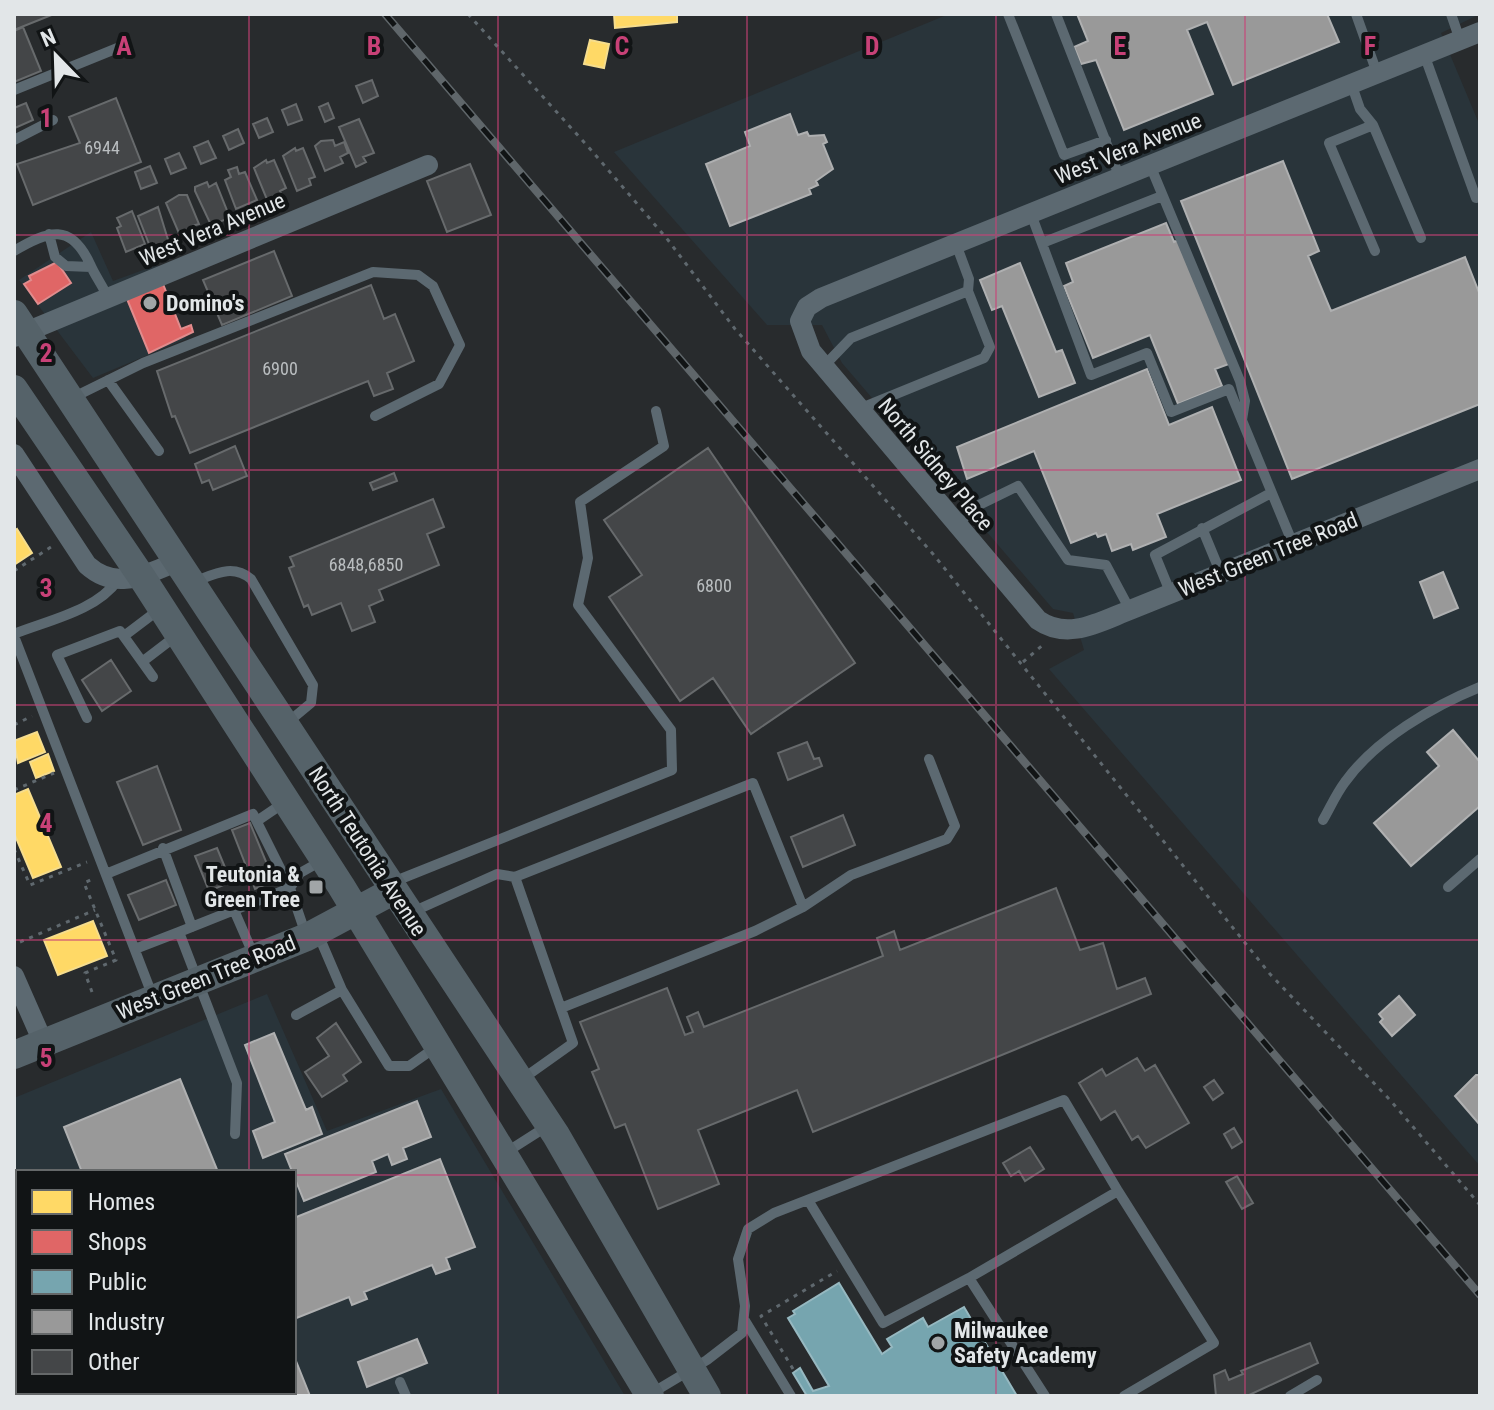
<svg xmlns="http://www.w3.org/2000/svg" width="1494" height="1410" font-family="'Roboto Condensed',sans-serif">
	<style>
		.built { fill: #29343a; fill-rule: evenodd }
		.homes { fill: #ffd966; stroke: #f6dd8d; stroke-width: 2 }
		.shops { fill: #e06666; stroke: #e18c8d; stroke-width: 2 }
		.public { fill: #76a5af; stroke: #96b8c0; stroke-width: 2 }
		.industry { fill: #999; stroke: #afb0b1; stroke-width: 2 }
		.building { fill: #444648; stroke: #676a6c; stroke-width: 2 }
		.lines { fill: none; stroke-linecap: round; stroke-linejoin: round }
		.path { stroke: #5f686e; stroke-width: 3; stroke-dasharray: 4 6; stroke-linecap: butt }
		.lane { stroke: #5c6971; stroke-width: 10 }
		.street { stroke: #5c6971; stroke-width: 20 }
		.secondary { stroke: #556269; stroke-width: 28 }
		.rail-casing { stroke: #5f666a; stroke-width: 8 }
		.rail { stroke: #111415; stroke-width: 5; stroke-dasharray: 15; stroke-linecap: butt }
		.grid { fill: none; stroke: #c84177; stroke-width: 2; stroke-opacity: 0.55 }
		.poi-dot { fill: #a1a5a7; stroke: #111415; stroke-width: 3 }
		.labels { text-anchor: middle; stroke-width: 8; stroke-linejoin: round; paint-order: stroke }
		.number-label { font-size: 18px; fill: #babec0 }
		.street-label { font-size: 22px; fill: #e2e6e8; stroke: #111415 }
		.poi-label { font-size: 22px; font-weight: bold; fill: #e2e6e8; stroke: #111415; text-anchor: start }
		.grid-label { font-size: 26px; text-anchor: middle; font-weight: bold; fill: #c84177; stroke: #111415; stroke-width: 8; stroke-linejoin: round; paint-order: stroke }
	</style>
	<rect width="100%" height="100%" fill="#282b2d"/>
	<path class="built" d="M949 14H1480L1441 33 1480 126V1166L1049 669 1084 650 1073 613 1053 609 842 363 822 325H767L614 152Z
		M91 232 113 281 157 265 186 339 93 378 19 280Z
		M267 994 327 1131 441 1089 625 1396H14V1098ZM18 1172H294V1392H18Z"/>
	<path class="homes" d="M614 14H677V22L615 28Z
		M590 40 609 44 604 68 584 64Z
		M17 529 32 553 14 565V531Z
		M37 732 45 752 18 763 14 741Z
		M48 754 54 771 36 778 30 762Z
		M28 789 61 867 33 878 14 833V795Z
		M93 921 107 956 58 975 44 940Z"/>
	<path class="shops" d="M57 262 71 283 38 304 24 284 31 280 29 276Z
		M163 284 181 329 191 325 193 332 149 353 127 299Z"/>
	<path class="public" d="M839 1283 882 1354 892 1347 887 1339 923 1318 928 1327 964 1307 1017 1396H807L793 1373 800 1368 813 1391 829 1386 788 1318 795 1314 793 1311Z"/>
	<path class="industry" d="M1077 14H1327L1339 42 1233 85 1207 22 1187 30 1213 94 1124 130 1096 60 1081 64 1074 47 1088 41Z
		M790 114 798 135 807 132 809 136 824 135 827 142 823 144 833 169 816 181 818 185 809 189 811 194 730 226 706 164 750 146 745 132Z
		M1283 161 1319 251 1308 256 1331 311 1465 257 1480 295V404L1292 479 1181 201Z
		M1166 223 1174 242 1179 240 1229 364 1215 369 1222 386 1178 404 1150 335 1093 358 1064 286 1073 282 1066 263Z
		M1020 263 1056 352 1062 350 1075 383 1039 397 1002 306 992 310 980 280Z
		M1147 369 1169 425 1212 407 1241 480 1157 514 1166 537 1133 550 1131 544 1112 551 1106 534 1098 537 1096 533 1071 543 1034 451 967 479 957 447Z
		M1443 572 1458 608 1434 618 1420 582Z
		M1453 730 1480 762V806L1411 866 1374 823 1439 766 1427 752Z
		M1399 996 1415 1015 1392 1036 1380 1022 1383 1019 1379 1014Z
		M274 1033 306 1110 312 1107 322 1134 263 1158 253 1131 275 1122 245 1045Z
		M1476 1075H1480V1125L1455 1096Z
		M180 1079 218 1172H82L64 1127Z
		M417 1101 431 1137 403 1148 407 1159 392 1165 388 1154 372 1161 376 1172 304 1201 285 1154Z
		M440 1159 475 1247 446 1258 450 1269 436 1274 432 1265 364 1292 367 1299 352 1305 349 1297 294 1319V1218Z
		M417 1339 427 1363 367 1387 358 1362Z
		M294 1356 310 1396H175L173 1392H294Z"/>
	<path class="building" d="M19 14H54L14 30V16Z
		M23 27 41 71 14 82V31Z
		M372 80 378 96 363 103 356 86Z
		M116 98 141 162 33 205 17 164 80 143 69 117Z
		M26 103 33 120 15 128 14 108Z
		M328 103 334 118 325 122 319 107Z
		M296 104 302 120 288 125 282 110Z
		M267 118 273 132 259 138 253 124Z
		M359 119 374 153 363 157 366 162 356 167 339 127Z
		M238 129 244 143 229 150 223 136Z
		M333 140 335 146 344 142 348 153 340 157 343 163 325 171 315 146 321 141Z
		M208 141 216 158 201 164 194 147Z
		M295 148 296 151 303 148 315 177 309 179 311 185 297 191 283 156Z
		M179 153 186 168 171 174 165 159Z
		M266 160 267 163 274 160 286 188 280 191 282 196 268 202 254 168Z
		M470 164 491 215 447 232 427 181Z
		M150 166 157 183 141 189 135 172Z
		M237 167 239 174 245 172 257 200 236 209 225 180 231 177 228 170Z
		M207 182 209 187 216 183 228 213 225 214 227 219 211 225 195 191V187Z
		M179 195H187L199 224 192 226 194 232 181 238 166 203Z
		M158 207 169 243 155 249 153 243 149 244 138 216Z
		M132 211 145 244 126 252 117 228 121 226 117 218Z
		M274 251 292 296 222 325 203 280Z
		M371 285 384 319 395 314 414 361 387 373 393 389 374 396 368 381 190 453 175 416 172 417 157 371Z
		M235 446 247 476 213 490 209 480 202 483 195 464Z
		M708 448 855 663 751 734 713 678 680 701 609 597 642 575 604 520Z
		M394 473 397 481 373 490 370 483Z
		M433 499 444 527 427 534 439 565 379 590 383 600 369 606 375 622 352 631 341 603 312 615 308 605 304 607 289 568 294 566 290 557Z
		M111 660 131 691 102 711 82 680Z
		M807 742 814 759 819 758 822 766 788 780 778 753Z
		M157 766 181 830 143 845 117 782Z
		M843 815 855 845 803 867 791 837Z
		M250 823 274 881 255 889 232 830Z
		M217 848 231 882 209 891 195 856Z
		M166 880 176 905 139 920 128 895Z
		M1056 888 1080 950 1103 943 1117 989 1145 978 1151 994 813 1132 797 1090 698 1130 719 1184 658 1209 625 1124 615 1128 592 1072 599 1069 580 1022 667 988 685 1035 693 1032 687 1017 698 1012 704 1027 883 956 877 938 894 931 900 950Z
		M336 1023 361 1062 343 1075 347 1081 322 1097 305 1072 329 1056 317 1038Z
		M1137 1058 1145 1071 1155 1065 1189 1123 1146 1148 1138 1136 1132 1140 1115 1111 1101 1120 1079 1083 1102 1069 1106 1076Z
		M1214 1080 1223 1093 1213 1100 1204 1087Z
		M1234 1128 1242 1142 1232 1148 1224 1134Z
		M1030 1147 1044 1169 1025 1181 1019 1171 1011 1176 1003 1163Z
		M1237 1176 1253 1203 1242 1209 1226 1182Z
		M1310 1343 1318 1363 1247 1396H1216L1214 1375 1225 1370 1229 1380 1243 1374 1241 1371Z"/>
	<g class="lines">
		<path class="path" d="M468 14 592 151 668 240 735 329 933 554 1270 974 1390 1100 1480 1205
			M14 571 54 545
			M1023 662 1044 644
			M14 725 32 716
			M14 790 54 773
			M14 849 30 885 87 862
			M20 942 95 910
			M92 992 85 973 116 960 84 883 95 878
			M793 1369 761 1316 837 1271"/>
		<path class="lane" d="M1008 14 1064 155 1106 140
			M1056 14 1120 178
			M1356 14 1377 73
			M1451 14 1460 40
			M1424 54 1476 198
			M1351 83 1360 109 1373 125 1329 143 1375 251
			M14 90 120 47
			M1373 125 1421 238
			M14 140 53 120
			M1150 165 1240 381 1245 401 1242 420
			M1031 214 1091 375 1147 353 1171 412 1229 389 1293 544
			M49 234 55 257 66 266 91 267
			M1042 243 1162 196
			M14 251C49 230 71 223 90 264 95 276 103 286 108 298
			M824 366 851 338 968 291
			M108 380 159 451
			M72 398 143 363 373 272 418 275 433 286 460 345 439 384 375 416
			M859 409 984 358 990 347 968 291 969 279 956 244
			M956 525 979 505 1018 486 1068 560 1106 565 1130 610
			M1202 528 1221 574
			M193 582C213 575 232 563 251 579L313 685 311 703 287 723
			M1171 594 1155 555 1271 493
			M14 634C49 620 96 611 118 580
			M14 636 153 997
			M124 636 161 608
			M142 662 176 636
			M87 718 57 655 120 631 153 677
			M1323 820C1330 808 1336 794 1345 782 1375 740 1433 706 1480 687
			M257 821 285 802
			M163 848 192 927
			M106 874 253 814 290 888 300 873 323 860
			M515 877 753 783 803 907 755 931 561 1008
			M393 882 672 770 671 730 578 605 588 558 580 502 664 446 656 411
			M1448 887 1480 859
			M803 907 851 875 947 839 955 826 929 759
			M234 910 254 956
			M410 913 497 874 515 877 573 1043 521 1080
			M318 934 342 990 389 1066H409L436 1047
			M135 949 179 932
			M296 1015 342 990
			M235 1134 237 1083 179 932 290 888 306 935
			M505 1153 549 1125
			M1118 1191 1214 1343 1124 1396
			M808 1200 883 1323 969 1278 1045 1396
			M14 1219 18 1228
			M744 1319 791 1396
			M400 1382 406 1396
			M89 1392 90 1396
			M652 1393 707 1360 742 1333 745 1306 738 1259 748 1229 774 1213 1064 1100 1118 1191 969 1278
			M1290 1396 1317 1380"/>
		<path class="street" d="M1480 32 821 298 807 307 800 321 811 351 1038 620C1068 641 1099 622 1130 610L1480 469
			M14 337 428 165
			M14 454 87 565C117 592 146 574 179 561
			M14 976 43 1042"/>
		<path class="secondary" d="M14 314 556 1135 707 1396
			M14 389 141 576 341 886 650 1396
			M14 1055 307 937 393 891"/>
		<g class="rail-casing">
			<path id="rail" d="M385 14 1480 1295"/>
		</g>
		<use href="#rail" class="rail"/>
	</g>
	<path class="grid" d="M249 14V1172M498 14V1396M747 14V1396M996 14V1396M1245 14V1396M14 235H1480M14 470H1480M14 705H1480M14 940H1480M14 1175H18M294 1175H1480M249 1392V1396"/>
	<g class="poi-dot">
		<circle cx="150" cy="303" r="8"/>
		<rect x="308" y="879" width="16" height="16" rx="4"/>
		<circle cx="938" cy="1343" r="8"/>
	</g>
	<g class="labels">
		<g class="number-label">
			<text x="102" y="154">6944</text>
			<text x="280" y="375">6900</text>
			<text x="366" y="571">6848,6850</text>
			<text x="714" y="592">6800</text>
		</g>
		<g class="street-label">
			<text transform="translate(1128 148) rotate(-22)" y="8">West Vera Avenue</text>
			<text transform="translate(212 229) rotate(-23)" y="8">West Vera Avenue</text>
			<text transform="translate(936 464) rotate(50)" y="8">North Sidney Place</text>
			<text transform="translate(1268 554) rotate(-22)" y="8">West Green Tree Road</text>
			<text transform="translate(368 851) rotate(57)" y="8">North Teutonia Avenue</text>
			<text transform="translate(206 977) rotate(-22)" y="8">West Green Tree Road</text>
		</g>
		<g class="poi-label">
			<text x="166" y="311">Domino's</text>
			<text x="300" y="882" text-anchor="end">Teutonia &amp;<tspan x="300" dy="25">Green Tree</tspan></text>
			<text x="954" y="1338">Milwaukee<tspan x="954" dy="25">Safety Academy</tspan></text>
		</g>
	</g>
	<g class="grid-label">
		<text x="124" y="55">A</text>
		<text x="374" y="55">B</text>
		<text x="622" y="55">C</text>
		<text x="872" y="55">D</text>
		<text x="1120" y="55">E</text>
		<text x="1370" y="55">F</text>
		<text x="46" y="127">1</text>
		<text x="46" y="362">2</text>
		<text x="46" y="597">3</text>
		<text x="46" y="832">4</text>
		<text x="46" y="1067">5</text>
	</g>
	<rect width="1494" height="1410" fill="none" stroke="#e2e6e8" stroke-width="32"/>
	<rect x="16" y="1170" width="280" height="224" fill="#111415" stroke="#656869" stroke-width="2"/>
	<rect x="32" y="1190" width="40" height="24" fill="#ffd966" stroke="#656869" stroke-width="2"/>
	<text x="88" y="1210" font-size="24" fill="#e2e6e8">Homes</text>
	<rect x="32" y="1230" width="40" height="24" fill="#e06666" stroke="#656869" stroke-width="2"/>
	<text x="88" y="1250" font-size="24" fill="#e2e6e8">Shops</text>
	<rect x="32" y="1270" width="40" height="24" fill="#76a5af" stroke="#656869" stroke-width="2"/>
	<text x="88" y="1290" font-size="24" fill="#e2e6e8">Public</text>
	<rect x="32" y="1310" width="40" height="24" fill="#999999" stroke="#656869" stroke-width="2"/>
	<text x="88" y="1330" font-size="24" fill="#e2e6e8">Industry</text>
	<rect x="32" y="1350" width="40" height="24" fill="#444648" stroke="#656869" stroke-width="2"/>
	<text x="88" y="1370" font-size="24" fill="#e2e6e8">Other</text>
	<g transform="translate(56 56) rotate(337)" stroke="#111415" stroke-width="6" paint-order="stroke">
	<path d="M0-6L14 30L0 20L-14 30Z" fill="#e2e6e8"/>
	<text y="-12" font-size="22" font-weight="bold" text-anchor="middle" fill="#e2e6e8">N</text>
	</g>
</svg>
